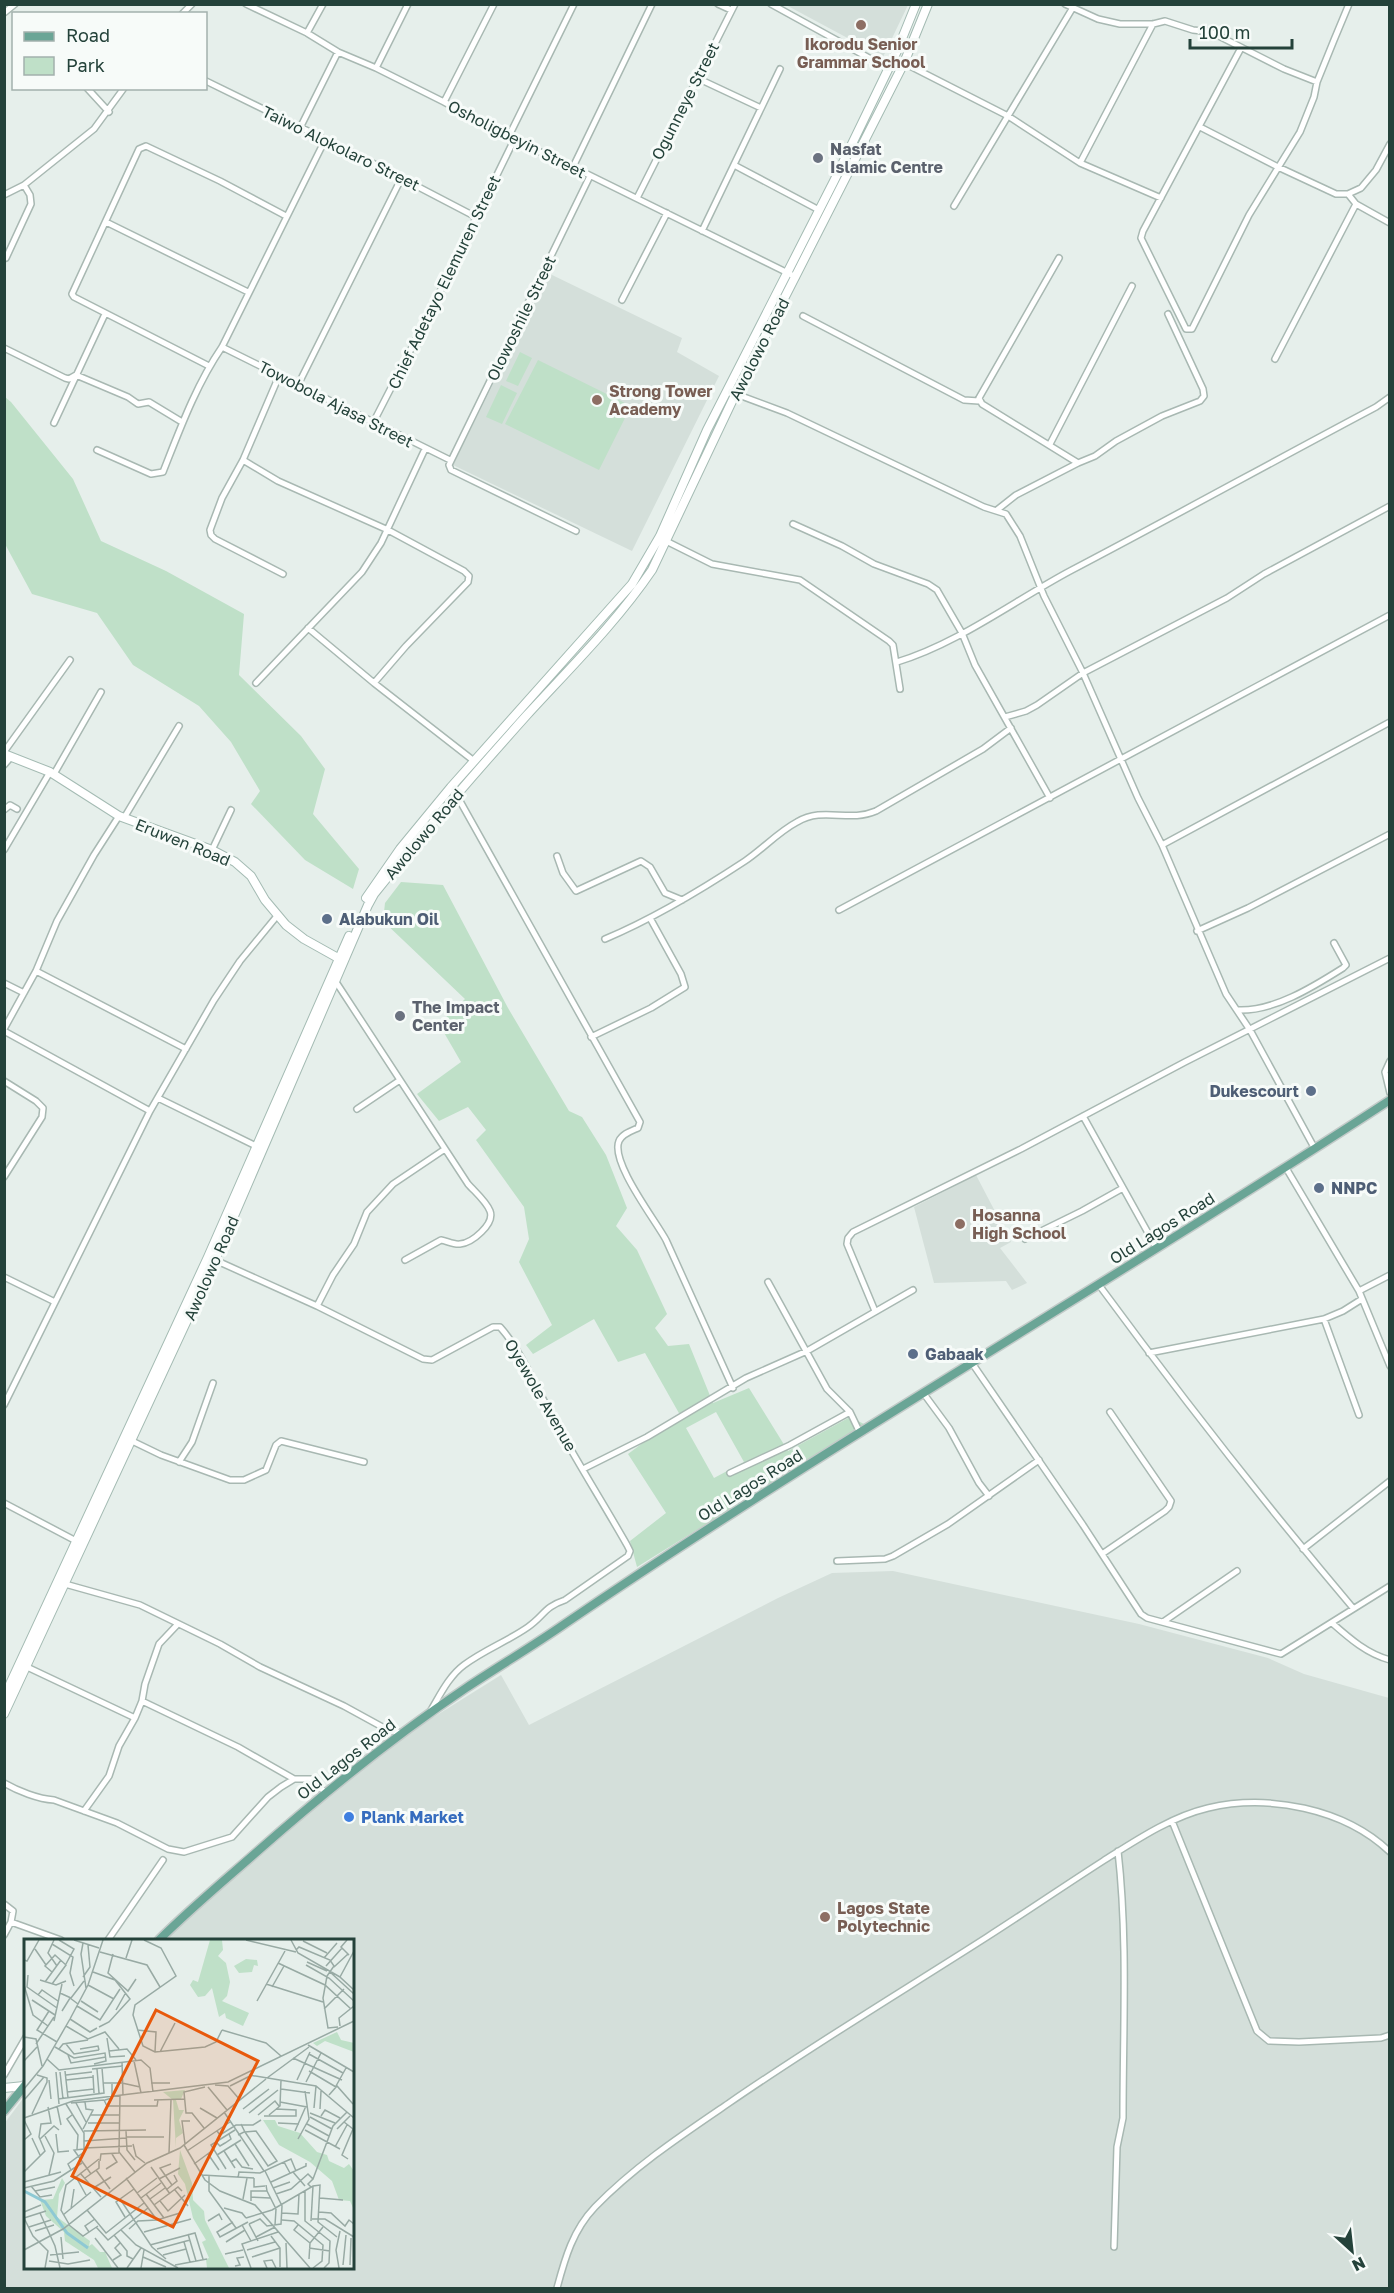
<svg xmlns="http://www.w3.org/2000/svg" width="1394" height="2293" font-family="'Golos Text',sans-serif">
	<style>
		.built { fill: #d4dfda }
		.green { fill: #bfe0c8; fill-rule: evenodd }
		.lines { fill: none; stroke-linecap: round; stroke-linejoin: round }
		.street-casing { stroke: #a8b8b2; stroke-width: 8 }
		.secondary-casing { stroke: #a4bbb3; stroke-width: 10 }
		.primary-casing { stroke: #c2cac8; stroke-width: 11 }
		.street { stroke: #fff; stroke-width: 5 }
		.secondary { stroke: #fff; stroke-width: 8 }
		.primary { stroke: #6aa596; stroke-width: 8 }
		.education-dot { fill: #8d6e63; stroke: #f7fbf9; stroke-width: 2 }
		.worship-dot { fill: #6b7280; stroke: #f7fbf9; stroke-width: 2 }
		.service-dot { fill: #5c6f8a; stroke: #f7fbf9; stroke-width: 2 }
		.shop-dot { fill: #3f7fe0; stroke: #f7fbf9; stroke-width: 2 }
		.labels { text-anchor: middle; stroke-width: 6; stroke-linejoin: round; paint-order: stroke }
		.education-label { font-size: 16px; font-weight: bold; fill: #785e54; stroke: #f7fbf9; text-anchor: start }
		.street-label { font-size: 16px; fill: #24423a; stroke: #f7fbf9 }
		.worship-label { font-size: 16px; font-weight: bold; fill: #5b616d; stroke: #f7fbf9; text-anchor: start }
		.service-label { font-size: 16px; font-weight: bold; fill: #4e5e75; stroke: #f7fbf9; text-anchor: start }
		.shop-label { font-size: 16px; font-weight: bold; fill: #366cbe; stroke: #f7fbf9; text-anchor: start }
		.inset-river { fill: none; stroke: #8ec9d4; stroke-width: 3 }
		.inset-road { fill: none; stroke: #98aaa4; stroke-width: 1.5 }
		.view { fill: #e8590c; fill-opacity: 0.15; stroke: #e8590c; stroke-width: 3 }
		.inset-edge { fill: none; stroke: #24423a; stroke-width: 3 }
	</style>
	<rect width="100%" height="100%" fill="#e6efeb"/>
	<path class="built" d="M786 5H908L883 57Z
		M548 273 682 338 677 352 719 376 632 551 453 465Z
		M976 1175 1011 1242 1000 1248 1027 1283 1012 1290 1006 1281 934 1283 914 1207Z
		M893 1571 1139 1624 1268 1658 1304 1674 1389 1698V2288H5L4 2124 25 2096 26 2268H352V1940H164L246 1867 330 1795 413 1730 501 1675 529 1725 778 1598 832 1573Z"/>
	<path class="green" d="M520 352 532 358 518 386 506 381Z
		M538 360 631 406 599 470 505 424Z
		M501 385 517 393 502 424 486 417Z
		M5 397 11 402 73 479 101 541 166 571 244 614 239 675 301 736 325 769 313 814 359 869 353 889 305 860 251 804 260 791 231 742 199 706 133 665 97 613 32 594 5 544Z
		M401 882 443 885 508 1008 569 1111 582 1117 606 1155 627 1208 616 1226 637 1250 667 1314 655 1328 668 1346 689 1344 713 1403 749 1388 788 1451 850 1417 866 1425 637 1567 630 1541 666 1513 628 1454 680 1415 645 1353 618 1362 594 1319 533 1354 526 1345 552 1325 519 1262 529 1239 524 1207 476 1140 486 1130 468 1107 439 1121 417 1094 461 1062 439 1024 465 999 383 921 385 903ZM716 1412 744 1462 714 1478 686 1428Z"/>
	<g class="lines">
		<g class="street-casing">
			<path id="street" d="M246 4 307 33 338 52 376 68 444 102 514 140 573 167 796 277
				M718 4 731 10
				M771 4 889 69
				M1065 4 1098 19 1120 24H1153L1165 21 1193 30 1211 32 1284 69 1317 82
				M4 13 15 4
				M182 14 192 4
				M307 33 323 4
				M1241 48 1143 231 1141 238 1186 329H1192L1249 215 1300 132 1314 97 1317 82 1334 40 1349 4
				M904 63 1008 116 1080 163 1161 198
				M376 68 408 4
				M697 78 761 108
				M206 81 361 157 476 217
				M87 88 109 112
				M444 102 494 4
				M1200 127 1278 167 1336 194H1348L1361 188 1376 170 1390 144
				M300 128 338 52
				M509 136 574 4
				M1080 163 1153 24
				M734 165 819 210
				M573 167 652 4
				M1348 194 1356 204 1390 223
				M4 195 24 185 94 129 124 88
				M637 198 735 4
				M954 206 1072 9
				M106 222 248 292
				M702 231 780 69
				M6 258 31 204 30 195 24 185
				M1059 258 979 398 982 404 1078 463
				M622 300 667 213
				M803 316 964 400 979 401
				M222 347 450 460
				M4 348 65 378 69 379 76 375 128 397 138 404 149 402 182 422
				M1275 359 1356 204
				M209 366 74 297 72 294 139 149 146 146 220 181 286 216
				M279 376 243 460 222 498 210 530 211 535 215 539 283 574
				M298 385 402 177
				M728 391 787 413 984 507 1006 514 1020 536 1044 596 1083 673 1138 798 1162 845 1226 994 1250 1030 1315 1149
				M54 423 105 314
				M373 423 428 316 514 140
				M1050 444 1132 286
				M97 450 151 474 163 472C180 429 196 385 222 347L325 140
				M243 460 278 481 388 530 464 571 469 576 468 582 406 646 374 683
				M997 510 1016 495 1078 463 1095 456 1116 441 1162 416 1200 401 1204 396 1203 389 1168 314
				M793 524 842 546 874 564 928 584 937 590 962 633 975 665 1050 798
				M576 531 451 470 449 465 590 176
				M666 541 712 564 800 580 889 641 893 645 900 689
				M308 628 374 683 474 761
				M897 662C957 644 1014 601 1070 571 1173 517 1274 461 1376 407L1390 397
				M256 683 362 572 381 543 425 449
				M1005 717 1026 711 1037 705 1083 673 1227 598 1264 574 1390 506
				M4 752 70 660
				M4 765 11 757
				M54 774 101 692
				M456 794 640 1122 638 1128C631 1131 622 1134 619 1141 610 1162 656 1221 666 1240L733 1388
				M4 810 10 805 17 809
				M124 818 179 726
				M1162 845 1390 722
				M4 850 50 772
				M212 850 231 810
				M557 856 563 873 576 891 641 861 650 867 665 893 682 900
				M839 910 1390 615
				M1197 931 1248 908 1390 834
				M605 939C655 918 701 890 745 861 763 849 778 832 797 822 824 806 848 823 876 811L983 749 1011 728
				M36 971 186 1049
				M336 982 468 1184C475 1192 486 1201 490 1211 495 1224 472 1243 460 1244 454 1245 447 1241 441 1240L405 1260
				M4 983 24 993
				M1237 1010C1273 1012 1313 987 1343 968L1346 965 1334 943
				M4 1029 36 971 57 921 94 855 119 816
				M4 1031 150 1111
				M591 1037 651 1008 685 987 681 974 650 918
				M1390 1061 1385 1072 1390 1093
				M4 1081 36 1101 43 1108 42 1117 4 1177
				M158 1098 258 1147
				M357 1109 400 1080
				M1083 1116 1157 1249
				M1286 1168 1359 1291 1390 1366
				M1025 1239 1082 1211 1123 1188
				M215 1260 317 1306 423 1359 432 1360 493 1327H500C520 1349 536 1387 551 1414 575 1459 602 1501 627 1545L630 1551 628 1556 565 1600C544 1607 544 1616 528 1627 508 1641 484 1650 464 1665 449 1676 440 1695 431 1710
				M4 1277 55 1302
				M768 1282 827 1389 850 1412 860 1433
				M1099 1285C1180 1395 1265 1504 1353 1608
				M1359 1291 1390 1275
				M317 1306 333 1275 354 1244 367 1212 393 1184 445 1149
				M875 1311 847 1244 848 1238 853 1232 1021 1149 1185 1062 1390 958
				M1324 1319 1359 1415
				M1149 1353 1324 1319 1343 1311 1362 1299
				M972 1363 1083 1525 1141 1614 1147 1618 1281 1654 1390 1586
				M924 1394 949 1428 979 1483 989 1496
				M4 1405 150 1111 214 1000 240 961 277 916
				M130 1440 161 1455 230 1480H244L266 1470 276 1445 281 1441 364 1462
				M179 1462 192 1442 213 1383
				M583 1469 647 1437 746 1378 807 1351 913 1290
				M730 1473 790 1445 850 1412
				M4 1503 78 1542
				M1303 1549 1390 1481
				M1102 1554 1165 1511 1169 1507 1171 1501 1110 1412
				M837 1561 885 1559 893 1556 948 1524 1039 1460
				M65 1584 140 1605 220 1644 260 1667 344 1706 386 1729 401 1733
				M1163 1622 1237 1571
				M1332 1623C1349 1638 1367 1654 1390 1660
				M27 1667 135 1718
				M142 1701 238 1747 294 1779
				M4 1783C18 1791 38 1799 54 1800L117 1823 168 1849 184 1852 232 1837 268 1797 281 1787 294 1779H311L326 1793
				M84 1811 109 1776 119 1746 135 1718 142 1701 145 1684 159 1644 177 1625
				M1172 1821 1257 2031 1269 2041 1299 2042 1381 2038 1390 2035
				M4 1904 13 1911 11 1922 4 1935
				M11 1922 61 1940
				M108 1940 163 1860
				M4 2075 26 2037
				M1114 2247 1117 2147 1123 2118C1123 2029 1128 1940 1118 1851
				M557 2288C565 2258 573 2230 595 2207 635 2166 682 2135 729 2103 813 2045 901 1992 987 1937 1026 1912 1064 1886 1103 1861 1135 1841 1170 1817 1208 1808 1268 1794 1344 1808 1390 1852"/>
		</g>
		<g class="secondary-casing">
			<path id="secondary" d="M4 754 50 772 119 816 212 850 235 862 251 876 265 900 286 925 304 939 338 958
				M366 898 400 849 451 787 632 584 660 536 707 430 834 181 897 51 916 4
				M4 1697 208 1257 349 936
				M4 1714 215 1260 368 905 374 894C423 833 474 774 526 716 569 669 616 623 652 570L735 395 904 63 928 4
				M4 2088 24 2086"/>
		</g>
		<g class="primary-casing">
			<path id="primary" d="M159 1940C191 1908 225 1880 259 1850 325 1792 393 1737 466 1688 499 1666 533 1646 566 1623 835 1440 1118 1278 1390 1100
				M4 2111 26 2084"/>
		</g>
		<use href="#street" class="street"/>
		<use href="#secondary" class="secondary"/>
		<use href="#primary" class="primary"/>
	</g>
	<g class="education-dot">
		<circle cx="861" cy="25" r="6"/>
		<circle cx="597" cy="400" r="6"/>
		<circle cx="960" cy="1224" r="6"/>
		<circle cx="825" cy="1917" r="6"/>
	</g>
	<g class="worship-dot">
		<circle cx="818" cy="158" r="6"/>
		<circle cx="400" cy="1016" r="6"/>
	</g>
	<g class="service-dot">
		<circle cx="327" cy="919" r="6"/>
		<circle cx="1311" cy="1091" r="6"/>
		<circle cx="1319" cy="1188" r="6"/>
		<circle cx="913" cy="1354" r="6"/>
	</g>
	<circle class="shop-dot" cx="349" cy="1817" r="6"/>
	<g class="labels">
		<g class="education-label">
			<text x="861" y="50" text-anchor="middle">Ikorodu Senior<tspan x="861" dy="18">Grammar School</tspan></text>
			<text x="609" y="397">Strong Tower<tspan x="609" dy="18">Academy</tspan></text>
			<text x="972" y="1221">Hosanna<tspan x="972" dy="18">High School</tspan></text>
			<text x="837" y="1914">Lagos State<tspan x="837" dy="18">Polytechnic</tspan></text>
		</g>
		<g class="street-label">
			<text transform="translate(685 101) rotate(-63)" y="6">Ogunneye Street</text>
			<text transform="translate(517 139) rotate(27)" y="6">Osholigbeyin Street</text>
			<text transform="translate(341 148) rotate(26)" y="6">Taiwo Alokolaro Street</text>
			<text transform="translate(444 282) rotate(-64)" y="6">Chief Adetayo Elemuren Street</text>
			<text transform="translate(521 318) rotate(-64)" y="6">Olowoshile Street</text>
			<text transform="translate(759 349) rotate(-63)" y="6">Awolowo Road</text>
			<text transform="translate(336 404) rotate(27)" y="6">Towobola Ajasa Street</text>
			<text transform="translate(424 834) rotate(-50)" y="6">Awolowo Road</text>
			<text transform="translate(183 842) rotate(22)" y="6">Eruwen Road</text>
			<text transform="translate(1162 1228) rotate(-32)" y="6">Old Lagos Road</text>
			<text transform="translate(211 1268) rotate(-66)" y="6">Awolowo Road</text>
			<text transform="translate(541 1395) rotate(60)" y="6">Oyewole Avenue</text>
			<text transform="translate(750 1485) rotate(-32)" y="6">Old Lagos Road</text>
			<text transform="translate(346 1759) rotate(-38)" y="6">Old Lagos Road</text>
		</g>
		<g class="worship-label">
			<text x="830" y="155">Nasfat<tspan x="830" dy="18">Islamic Centre</tspan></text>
			<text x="412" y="1013">The Impact<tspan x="412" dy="18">Center</tspan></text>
		</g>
		<g class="service-label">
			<text x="339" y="925">Alabukun Oil</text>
			<text x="1299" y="1097" text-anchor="end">Dukescourt</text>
			<text x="1331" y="1194">NNPC</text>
			<text x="925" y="1360">Gabaak</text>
		</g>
		<g class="shop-label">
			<text x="361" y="1823">Plank Market</text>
		</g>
	</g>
	<g transform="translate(24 1939)">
		<rect width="330" height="330" fill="#e6efeb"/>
		<path d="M186 1H198L199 11 194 17 202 24 206 43 203 57 198 62 225 74 219 87 202 79 201 74 195 78 188 49 181 57 174 58 166 46 169 41 174 43ZM222 20 233 21 234 27 230 26 228 33 215 34 210 27ZM313 93 317 101 330 104V113L301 102 293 107 289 104ZM161 151 157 160 152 161 155 171H160L155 181 159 194 152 199V209L149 161 139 153ZM239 181H251L254 187 276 194 293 213 303 216 305 222 320 229 325 225 330 232V271L326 262 315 261 308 242 286 223 255 206ZM156 211 168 244 169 261 180 272 181 281 205 329H183L182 320 185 319 178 303 182 301 169 279 161 245 154 235ZM38 239 41 244 35 255 33 278 66 302 65 307 68 305 76 313H81L88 329H74L70 321 41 302 40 293 22 277 16 261 29 260Z" fill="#bfe0c8"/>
		<path class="inset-river" d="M0 252 21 263 43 294 64 309"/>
		<path class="inset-road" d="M30 1 24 14 33 27M35 1 50 10 42 25M50 1 75 9M120 1 137 9 152 37 111 66 109 76 119 107 131 113 181 108 192 103 198 91M222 1 272 13M267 1 274 14 316 38M323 1 317 8 325 16M279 2 303 14M59 4 57 15 62 49M28 5 49 18 46 34 50 47M11 10 22 26M272 11 275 8 306 21 310 27 303 37 299 59 304 89 314 88M330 12 316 38 330 51M76 13 123 26 136 48M89 15 84 34 104 52 112 40M102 19 108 1M300 19 313 4M0 21 3 22 15 1M283 23 303 32M254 24 301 46 327 70M282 26 305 39 330 62M302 27 318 9M310 28 324 15M69 33 91 41 106 60 85 83 75 88M306 33 330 55M4 36 3 48 33 69M59 38 66 28 64 6M16 41 32 46 42 42M21 43 37 21M28 45 42 26 31 16 21 27 28 33M242 45 299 63M0 46 9 76 24 87M64 46 90 60M248 48 260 27M36 54 47 59 60 42M14 56 18 51 34 62M8 61 31 76M57 62 74 73M233 62 261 12M53 67 76 81 96 50M300 70 320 50M92 71 101 55M25 72 13 91 33 103M38 72 46 59 54 65M46 80 66 93 73 89M30 82 38 45M42 87 64 100 81 93 95 110M316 87 315 79 330 67M113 91 132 93 131 113M198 91 242 104 257 117M0 98 12 100 18 127M83 99 86 118 101 117M12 105 30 78M42 105 50 115 75 111M284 106 330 133M31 108 50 119 81 114 82 122 70 125M35 110 39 105 64 101M56 110 74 107 75 111M85 112 103 110 112 121M136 113 151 84M285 115 319 134M44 116 47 124 82 118M269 119 318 141M23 120 35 131 117 121 126 129 129 153M0 122 13 108M110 122 117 154M98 123 99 156M68 130 99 127M73 130 75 154M41 132 44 159M285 132 312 148M32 133 35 165M36 133 39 160M42 136 68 133M69 136 70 154M225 136 292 147 330 179M243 139 285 108M25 141 27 160M42 141 69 138M273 141 286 113M282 143 297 114M79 144H98M98 144 116 148M127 144H146M191 146 204 147 216 161M206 147 226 137M312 147 322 129M184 148 203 171M0 150 19 127 46 80 64 46 79 1M257 150 286 154M43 153 70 150M96 156 95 213 111 233M305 156 313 147 329 165M1 160 20 138M34 160 80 154 78 129M81 161 88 159V145M130 161 161 160M256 163 283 168M47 164 80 161 83 167H133L134 161M52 164 62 183M42 165 60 194V213L44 225 47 231M33 167 37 186M176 169 193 179M290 169 292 147M219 170 245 150M296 170 297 152M200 173 240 232M225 174 254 151M286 174 311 184M8 175 23 143V139L13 136M48 176 43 180 54 196 53 210M66 176H96M234 176 251 162 255 167M245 176 256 167 257 141M240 177H272V171L252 170M297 177 301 171 316 179M286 178 308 190M0 179 49 162 204 143 330 82M0 181 7 195 0 201M320 183 329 190 318 216 324 220M64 184H96M254 184 275 185M283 185 305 197M180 189 168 174H162L160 153 181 148M59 190 69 171 62 170 61 163M313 190 326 177M281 191 316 210M60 192 122 191M102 192 103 211 111 221M193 192 196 196 212 186H229L237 181M271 192 282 167M32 195 34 213 45 212M214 196 220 193H221L232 192 253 222 244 227 221 193 217 185M21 197 30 214 25 236M102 198H140M8 199 16 216M16 200 30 187 35 191M274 200 285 180 281 152M60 202 102 199M192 203 196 207 201 204 207 200 205 195M109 205 112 217 121 224M161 205 158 182H166M211 205 225 227M160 206 181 241 196 252 231 266 286 329M311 208 323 186M60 209 108 207M60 210 50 211 67 235M163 212 206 183M200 212 211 229M145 214 147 161M184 215 195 231M193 216 217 201M76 222 77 215 95 214M207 223 212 220 218 228 229 230M260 223 267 220 272 232M147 225 136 229 148 246M170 225 189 211M127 228 146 255M82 230 93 223 88 215M202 230 187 206 211 191M72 231 86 250M0 233 21 212 15 198 17 185 27 184 24 168M269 233 281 247M56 234 77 258M178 236 230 239M185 237V252L212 289M52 238 62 256M61 239 75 229V222M102 239 133 281M214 239 215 233 236 234 260 223 266 234M230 239V248L241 247M135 240 156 229M289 240 309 187 323 173M0 243 37 233M247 243 282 227V224M7 247 16 258 28 256M71 248 87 238M0 249 30 242 58 224M249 249 266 243M142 251 153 242 150 236M151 251 164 267M11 252 31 248M243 252 252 270 251 286M281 252V282L306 302 305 324 300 329M113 254 133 239M122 255 140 279M252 255 267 250 284 235 289 240 284 245 287 248M227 258 246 259M117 259 137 244M296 259 319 261M96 260 128 308 142 320M126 260 141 249M219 260 223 239M136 262 144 272 161 256M227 262V252H243L242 246M130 266 154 248 158 252M200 269 218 274 222 279M47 270 50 250M63 271 82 294 120 264M0 273 17 266M295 273 307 274 321 287 325 281 330 285M16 274 31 307 36 329M258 274 274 275 275 255M39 276 67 253M101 278 92 263 110 250M0 279 22 272M0 279 9 297 24 312 21 329M222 279 248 271 289 247 296 246 294 283 313 298M288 280H301L330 298M258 281 270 282 299 306 298 322 289 329M184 282 195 275 198 281M287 282 289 247M209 283 193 293 196 298 224 283M45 285 37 271 42 246 75 220M225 285 236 280 243 287 257 285 258 267 241 232M225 285 234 302M45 286 59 297 74 287M218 286 227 302M274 286 270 291 286 304M5 288 27 281M72 288 84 301 124 269M105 290 114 282 133 281 156 274M97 291 112 306 154 329M11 292 30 286M65 293 61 287 71 280M120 293 167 280M164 295 172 322M90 296 103 312V317L109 320M247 297 256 309V328M37 298 39 320M232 298 251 288M71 299 94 329M160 303 166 323M202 303 221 291M262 304 263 329M126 306 171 294 179 320M285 309 306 312M133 310 166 301M0 311 39 290 123 224 156 209 242 140M223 311 251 303M201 315 219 311M26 316 55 313M139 316 162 310M119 318 142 328M228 318 256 309M285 320 286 304 299 288M89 321 97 316 91 309 96 304M25 322 44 325 66 321M151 326 183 320M319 326 322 296M326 326 327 299M211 327 216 326 213 319 220 318M103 329 117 309M117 329 120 311M227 329 218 305 254 293M243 329 240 322 248 321 252 329M315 329 312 311 316 292"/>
		<path class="view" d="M132 71 234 122 149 288 48 237Z"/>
		<rect width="330" height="330" class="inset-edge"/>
	</g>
	<rect width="1394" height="2293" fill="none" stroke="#24423a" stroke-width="12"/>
	<rect x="12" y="12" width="195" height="78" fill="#f7fbf9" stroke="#a3b1ad" stroke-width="1.5"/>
	<rect x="24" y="32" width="30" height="9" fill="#6aa596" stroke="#a3b1ad" stroke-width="1.5"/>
	<text x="66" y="42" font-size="18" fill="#24423a">Road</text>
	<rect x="24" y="57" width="30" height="18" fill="#bfe0c8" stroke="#a3b1ad" stroke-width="1.5"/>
	<text x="66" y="72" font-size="18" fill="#24423a">Park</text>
	<g transform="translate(1352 2251) rotate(153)" stroke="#f7fbf9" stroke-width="4.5" paint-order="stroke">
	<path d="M0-4.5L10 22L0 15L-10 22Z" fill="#24423a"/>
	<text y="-9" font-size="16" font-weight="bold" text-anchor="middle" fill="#24423a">N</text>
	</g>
	<path d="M1190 39v9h102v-9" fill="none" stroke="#24423a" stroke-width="3"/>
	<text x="1199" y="39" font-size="18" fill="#24423a" stroke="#f7fbf9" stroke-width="4.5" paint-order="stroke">100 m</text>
</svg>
